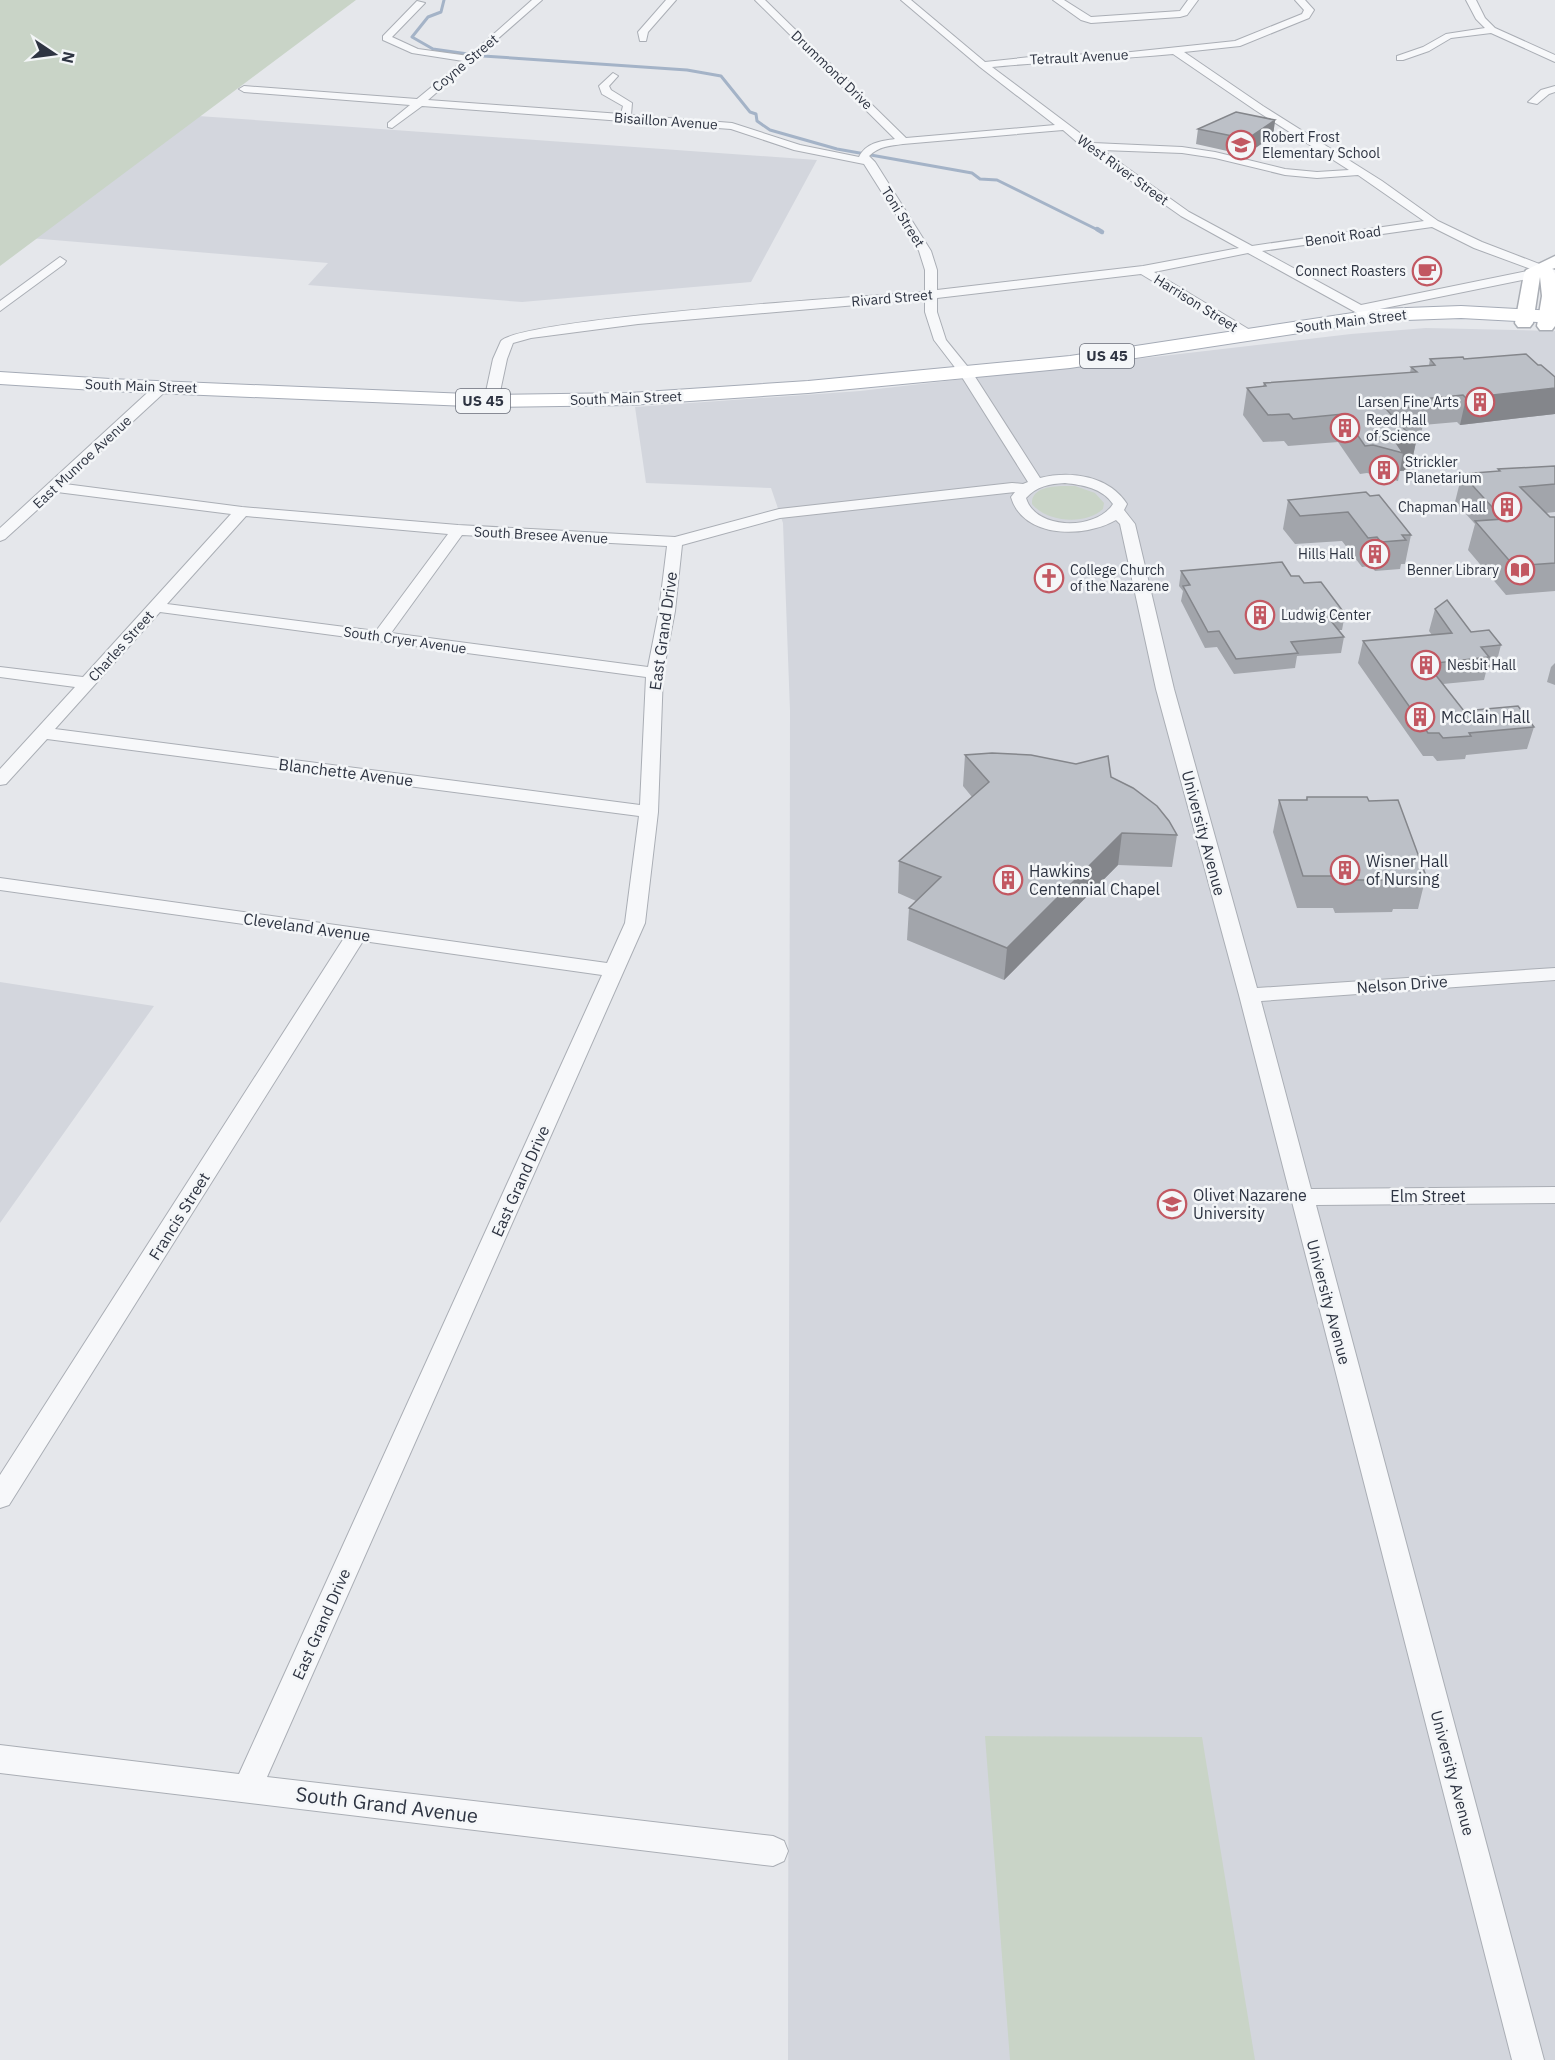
<svg xmlns="http://www.w3.org/2000/svg" width="1555" height="2060" font-family="'IBM Plex Sans',sans-serif">
	<style>
		.built { fill: #d3d6dd }
		.green { fill: #c9d4c7 }
		.lines { fill: none; stroke-linecap: round; stroke-linejoin: round }
		.stream-far1 { stroke: #a4b3c7; stroke-width: 3 }
		.stream { stroke: #a4b3c7; stroke-width: 4.5 }
		.street-casing { stroke: #aaaeb5; stroke-width: 2 }
		.secondary-casing { stroke: #aaaeb5; stroke-width: 3 }
		.primary-casing { stroke: #a5abb6; stroke-width: 2 }
		.street { fill: #f7f8fa; fill-rule: evenodd }
		.secondary { fill: #fff; fill-rule: evenodd }
		.primary { fill: #fff; fill-rule: evenodd }
		.wall { fill: #a2a5ab }
		.shaded-wall { fill: #84868b }
		.building { fill: #bcc0c7; stroke: #84868b; stroke-width: 1.5 }
		.labels { text-anchor: middle; stroke-width: 5; stroke-linejoin: round; paint-order: stroke }
		.far-street-label { font-size: 14px; fill: #2e3442; stroke: #f4f6f8 }
		.far-poi-label { font-size: 14px; fill: #2e3442; stroke: #f4f6f8; text-anchor: start }
		.shield { fill: #f4f6f8; stroke: #696e79; stroke-width: 1.5 }
		.shield-label { font-size: 15px; font-weight: bold; fill: #2e3442 }
		.street-label { font-size: 16px; fill: #2e3442; stroke: #f4f6f8 }
		.poi-label { font-size: 16px; fill: #2e3442; stroke: #f4f6f8; text-anchor: start }
		.near-street-label { font-size: 20px; fill: #2e3442; stroke: #f4f6f8 }
	</style>
	<rect width="100%" height="100%" fill="#e5e7eb"/>
	<path class="built" d="M198 116 817 160 751 282 522 302 308 285 328 263 30 238Z
		M1426 328 1555 331V2060H788L790 711 783 523 771 488 646 483 635 407 860 391 1351 334Z
		M0 982 154 1006 0 1223Z"/>
	<path class="green" d="M0 0H356L0 266Z
		M1075 486 1095 493 1104 503 1103 509C1086 525 1048 523 1032 504 1031 484 1061 486 1075 486Z
		M985 1736 1202 1737 1255 2060H1010Z"/>
	<g class="lines">
		<path class="stream-far1" d="M444 0 441 12 428 17 412 37 433 49 475 55
			M483 56 687 70 721 76 750 112 756 114 757 121 770 130 837 149 972 173 980 179 997 180 1100 231"/>
		<path class="stream" d="M1097 229 1102 232"/>
		<g class="street-casing">
			<path id="street" d="M532 0H542L428 100 621 114 623 106 602 94 599 86 613 73 618 76 609 86 611 90 632 103 631 115 732 123 800 145 859 157C866 143 880 141 895 139L755 0H765L906 138 1055 125 980 67 901 0H911L985 62 1049 55 1112 54 1235 41 1302 14 1304 10 1295 0H1305L1314 10 1309 18 1240 46 1184 52 1263 106 1382 181 1438 221 1482 242 1555 270V278L1474 248 1432 227 1262 251 1361 305 1532 270 1538 274 1532 278 1375 310 1385 315 1379 319 1357 313 1248 253 1154 272 1255 333 1256 336 1250 340 1141 274 937 298V312L946 340 972 372 1040 478C1071 470 1109 476 1127 504L1124 510 1135 524 1174 689 1257 988 1555 968V980L1261 1001 1311 1189 1555 1187V1203L1316 1205 1544 2060H1512L1239 995 1156 689 1120 524 1116 520C1085 538 1023 539 1011 497L1015 492 780 518 682 545 675 611 663 673 658 812 645 923 267 1777 773 1836 784 1841 788 1851 784 1861 773 1866 0 1773V1745L239 1774 602 975 363 941 9 1505 0 1508V1475L344 938 0 890V878L607 963 625 923 639 816 47 739 6 784 0 785V769L75 687 0 677V667L83 677 231 514 57 492 5 539 0 541V528L158 383 163 382 170 386 168 389 65 484 242 507 458 525 675 537 779 509 1012 483 1023 484 1028 482 960 374 934 340 925 312V299L638 324 531 338 513 343 507 359 498 401 491 405 486 404 484 401 493 359 501 341C523 318 869 296 925 292V270L919 251 864 164 794 150 731 129 422 106 392 128 388 127V123L410 105 244 92 239 89 244 86 417 99 463 61 412 53 383 40V36L417 1 425 3 392 37 418 49 469 56ZM1173 54 1255 110 1349 170 1317 172 1285 169 1215 152 1182 147 1093 143 992 67C1052 61 1112 60 1173 54ZM1063 130 1084 148 1181 216 1239 248 1143 266 937 290V270L931 251 875 162 869 156C879 146 890 146 903 144ZM1102 150 1182 153 1215 158 1285 175 1317 178 1358 175 1424 221 1252 246 1189 212ZM1065 483C1083 485 1102 488 1113 504 1096 531 1035 530 1026 498 1037 486 1049 484 1065 483ZM246 516 448 534 376 631 167 604ZM462 535 667 546 659 611 648 667 391 633ZM160 612 646 677 640 805 55 729Z
				M666 0H676L648 32 646 41H640L638 32Z
				M1053 0H1064L1091 17 1180 11 1188 0H1198L1187 15 1180 17 1091 23 1081 20Z
				M1466 0H1476L1485 18 1495 28 1555 55V62L1491 33 1451 38 1429 51 1403 60H1397V56L1423 47 1446 34 1485 28 1476 19Z
				M1555 86V92L1549 94 1537 104 1528 102 1541 90Z
				M60 257 66 261 64 264 0 311V301Z"/>
		</g>
		<g class="secondary-casing">
			<path id="secondary" d="M1555 256V268L1552 269 1555 274V326L1552 330H1540L1537 326 1542 296 1540 277 1533 323 1530 327H1518L1515 323 1524 274 1526 270Z"/>
		</g>
		<g class="primary-casing">
			<path id="primary" d="M1461 306 1555 311V323L1461 318 1379 321 1070 368 808 393 630 405 491 407 110 391 0 384V372L110 379 491 395 630 393 808 381 1070 356 1379 309Z"/>
		</g>
		<use href="#street" class="street"/>
		<use href="#secondary" class="secondary"/>
		<use href="#primary" class="primary"/>
	</g>
	<path class="wall" d="M1275 120 1273 136 1245 155 1196 144 1198 129Z
		M1430 359H1464L1538 365 1555 377V414L1460 425 1457 422 1423 425 1421 434H1409L1416 442 1410 470 1400 471 1398 481 1367 473 1360 474 1338 442 1288 446 1284 441 1263 442 1243 415 1247 388 1263 386 1264 383 1410 373 1411 367 1429 365Z
		M1555 466V512L1546 513 1550 517H1555V591L1506 595 1468 550 1475 524 1455 502 1462 474 1498 471V469Z
		M1370 496 1411 535 1405 564H1401L1400 569 1375 571 1371 566 1362 567 1342 541 1295 544 1283 529 1288 500Z
		M1181 571 1291 576 1304 583 1345 614 1342 630H1338L1344 637 1341 653 1297 656 1295 668 1234 674 1217 647 1205 648 1181 601 1183 591 1179 586Z
		M1435 609 1471 632 1501 645 1495 668H1487L1484 680 1443 684 1464 711 1534 727 1527 749 1466 755 1465 759 1437 761 1433 756H1423L1358 663 1363 641 1432 635 1429 631Z
		M1555 663V685L1547 682 1551 667Z
		M965 755 1111 777 1177 835 1172 867 1118 865 1004 980 907 940 909 908 916 901 898 893 899 861 972 797 963 786Z
		M1307 797 1369 801 1426 876 1418 909H1393L1392 912 1335 913 1333 908H1297L1273 832 1279 800H1306Z"/>
	<path class="shaded-wall" d="M1275 120 1273 136 1245 155 1247 139Z
		M1555 388V414L1460 425 1466 398Z
		M1416 442 1410 470 1400 471 1403 453 1397 444Z
		M1122 833 1118 865 1004 980 1007 948Z"/>
	<path class="building" d="M1236 112 1275 120 1247 139 1198 129Z
		M1526 354 1538 365H1541L1555 377V388L1466 398 1463 395 1421 399 1427 406 1386 409 1416 442 1397 444 1403 453 1373 445 1365 446 1343 414 1293 419 1289 414 1268 415 1247 388 1266 386 1264 383 1417 372 1411 367 1435 365 1430 359 1463 357 1464 359Z
		M1555 466V484L1520 487 1550 517H1555V563L1514 566 1475 521 1503 519 1462 474 1500 471 1498 469Z
		M1366 492 1370 496 1379 495 1411 535H1402L1406 540 1381 542 1377 537 1368 538 1348 512 1300 516 1288 500Z
		M1282 562 1291 576H1299L1304 583 1321 582 1345 614 1327 616 1344 637 1291 642 1298 653 1236 659 1219 631 1208 632 1183 586 1190 585 1181 571Z
		M1447 600 1471 632 1489 630 1501 645 1481 647 1489 657 1427 664 1464 711 1518 706 1534 727 1469 733 1471 736 1443 738 1439 733H1428L1363 641 1452 633 1435 609Z
		M992 753 1031 755 1076 764 1108 756 1111 777 1133 788 1157 806 1169 821 1177 835 1122 833 1007 948 909 908 941 877 899 861 989 782 965 755Z
		M1307 797H1367L1369 801 1398 800 1426 876 1400 877V880H1342L1340 876H1303L1279 800H1307Z"/>
	<defs>
		<g id="school-ring" transform="scale(1.5)"><circle r="9.5" fill="#f4f6f8" stroke="#c25862" stroke-width="1.5"/><path d="M0-5L7-2L0 1L-7-2ZM-4 1L0 2.5L4 1V4Q0 6-4 4Z" fill="#c25862"/></g>
		<g id="cafe-ring" transform="scale(1.5)"><circle r="9.5" fill="#f4f6f8" stroke="#c25862" stroke-width="1.5"/><path d="M-5.5-4.5H6V0H3Q3 3.5 0 3.5H-2.5Q-5.5 3.5-5.5 0ZM3-3.2v2h1.7v-2ZM-6 4.5H4V6H-6Z" fill="#c25862"/></g>
		<g id="building-ring" transform="scale(1.5)"><circle r="9.5" fill="#f4f6f8" stroke="#c25862" stroke-width="1.5"/><path d="M-4-6H4V6H1V3H-1V6H-4ZM-2.5-4.3h1.7v1.8h-1.7ZM.8-4.3h1.7v1.8H.8ZM-2.5-1h1.7V.8h-1.7ZM.8-1h1.7V.8H.8Z" fill="#c25862"/></g>
		<g id="library-ring" transform="scale(1.5)"><circle r="9.5" fill="#f4f6f8" stroke="#c25862" stroke-width="1.5"/><path d="M-6-4Q-3-5.5-.7-3.5V5Q-3 3-6 4ZM6-4Q3-5.5 .7-3.5V5Q3 3 6 4Z" fill="#c25862"/></g>
		<g id="church-ring" transform="scale(1.5)"><circle r="9.5" fill="#f4f6f8" stroke="#c25862" stroke-width="1.5"/><path d="M-1.2-6h2.4v3.5h3.3v2.4h-3.3V6h-2.4V-.1h-3.3v-2.4h3.3Z" fill="#c25862"/></g>
		<g id="university-ring" transform="scale(1.5)"><circle r="9.5" fill="#f4f6f8" stroke="#c25862" stroke-width="1.5"/><path d="M0-5L7-2L0 1L-7-2ZM-4 1L0 2.5L4 1V4Q0 6-4 4Z" fill="#c25862"/></g>
	</defs>
	<g fill-rule="evenodd">
		<use href="#school-ring" x="1241" y="145"/>
		<use href="#cafe-ring" x="1427" y="271"/>
		<use href="#building-ring" x="1480" y="402"/>
		<use href="#building-ring" x="1345" y="428"/>
		<use href="#building-ring" x="1384" y="470"/>
		<use href="#building-ring" x="1507" y="507"/>
		<use href="#building-ring" x="1375" y="554"/>
		<use href="#library-ring" x="1520" y="570"/>
		<use href="#church-ring" x="1049" y="578"/>
		<use href="#building-ring" x="1260" y="615"/>
		<use href="#building-ring" x="1426" y="665"/>
		<use href="#building-ring" x="1420" y="717"/>
		<use href="#building-ring" x="1345" y="870"/>
		<use href="#building-ring" x="1008" y="880"/>
		<use href="#university-ring" x="1172" y="1204"/>
	</g>
	<g class="labels">
		<g class="far-street-label">
			<text transform="translate(1079 57) rotate(-3)" y="5">Tetrault Avenue</text>
			<text transform="translate(465 63) rotate(-40)" y="5">Coyne Street</text>
			<text transform="translate(832 70) rotate(44)" y="5">Drummond Drive</text>
			<text transform="translate(666 121) rotate(4)" y="5">Bisaillon Avenue</text>
			<text transform="translate(1123 170) rotate(36)" y="5">West River Street</text>
			<text transform="translate(903 217) rotate(58)" y="5">Toni Street</text>
			<text transform="translate(1343 236) rotate(-8)" y="5">Benoit Road</text>
			<text transform="translate(892 298) rotate(-5)" y="5">Rivard Street</text>
			<text transform="translate(1196 303) rotate(32)" y="5">Harrison Street</text>
			<text transform="translate(1351 321) rotate(-7)" y="5">South Main Street</text>
			<text transform="translate(141 386) rotate(2)" y="5">South Main Street</text>
			<text transform="translate(626 398) rotate(-2)" y="5">South Main Street</text>
			<text transform="translate(82 462) rotate(-43)" y="5">East Munroe Avenue</text>
			<text transform="translate(541 535) rotate(3)" y="5">South Bresee Avenue</text>
			<text transform="translate(405 640) rotate(8)" y="5">South Cryer Avenue</text>
			<text transform="translate(121 646) rotate(-48)" y="5">Charles Street</text>
		</g>
		<g class="far-poi-label">
			<text x="1262" y="142">Robert Frost<tspan x="1262" dy="16">Elementary School</tspan></text>
			<text x="1406" y="276" text-anchor="end">Connect Roasters</text>
			<text x="1459" y="407" text-anchor="end">Larsen Fine Arts</text>
			<text x="1366" y="425">Reed Hall<tspan x="1366" dy="16">of Science</tspan></text>
			<text x="1405" y="467">Strickler<tspan x="1405" dy="16">Planetarium</tspan></text>
			<text x="1486" y="512" text-anchor="end">Chapman Hall</text>
			<text x="1354" y="559" text-anchor="end">Hills Hall</text>
			<text x="1070" y="575">College Church<tspan x="1070" dy="16">of the Nazarene</tspan></text>
			<text x="1499" y="575" text-anchor="end">Benner Library</text>
			<text x="1281" y="620">Ludwig Center</text>
			<text x="1447" y="670">Nesbit Hall</text>
		</g>
		<g class="shield">
			<rect x="1080" y="344" width="54" height="24" rx="4.5"/>
			<rect x="456" y="389" width="54" height="24" rx="4.5"/>
		</g>
		<g class="shield-label">
			<text x="1107" y="361">US 45</text>
			<text x="483" y="406">US 45</text>
		</g>
		<g class="street-label">
			<text transform="translate(663 631) rotate(-82)" y="6">East Grand Drive</text>
			<text transform="translate(346 772) rotate(7)" y="6">Blanchette Avenue</text>
			<text transform="translate(1204 833) rotate(75)" y="6">University Avenue</text>
			<text transform="translate(307 927) rotate(8)" y="6">Cleveland Avenue</text>
			<text transform="translate(1402 984) rotate(-4)" y="6">Nelson Drive</text>
			<text transform="translate(520 1181) rotate(-66)" y="6">East Grand Drive</text>
			<text x="1428" y="1202">Elm Street</text>
			<text transform="translate(179 1216) rotate(-58)" y="6">Francis Street</text>
			<text transform="translate(1329 1302) rotate(75)" y="6">University Avenue</text>
			<text transform="translate(321 1624) rotate(-66)" y="6">East Grand Drive</text>
			<text transform="translate(1453 1773) rotate(75)" y="6">University Avenue</text>
		</g>
		<g class="poi-label">
			<text x="1441" y="723">McClain Hall</text>
			<text x="1366" y="867">Wisner Hall<tspan x="1366" dy="18">of Nursing</tspan></text>
			<text x="1029" y="877">Hawkins<tspan x="1029" dy="18">Centennial Chapel</tspan></text>
			<text x="1193" y="1201">Olivet Nazarene<tspan x="1193" dy="18">University</tspan></text>
		</g>
		<g class="near-street-label">
			<text transform="translate(387 1805) rotate(7)" y="7">South Grand Avenue</text>
		</g>
	</g>
	<g transform="translate(54 54) rotate(103)" stroke="#f4f6f8" stroke-width="4.5" paint-order="stroke">
	<path d="M0-4.5L10 22L0 15L-10 22Z" fill="#2e3442"/>
	<text y="-9" font-size="16" font-weight="bold" text-anchor="middle" fill="#2e3442">N</text>
	</g>
</svg>
